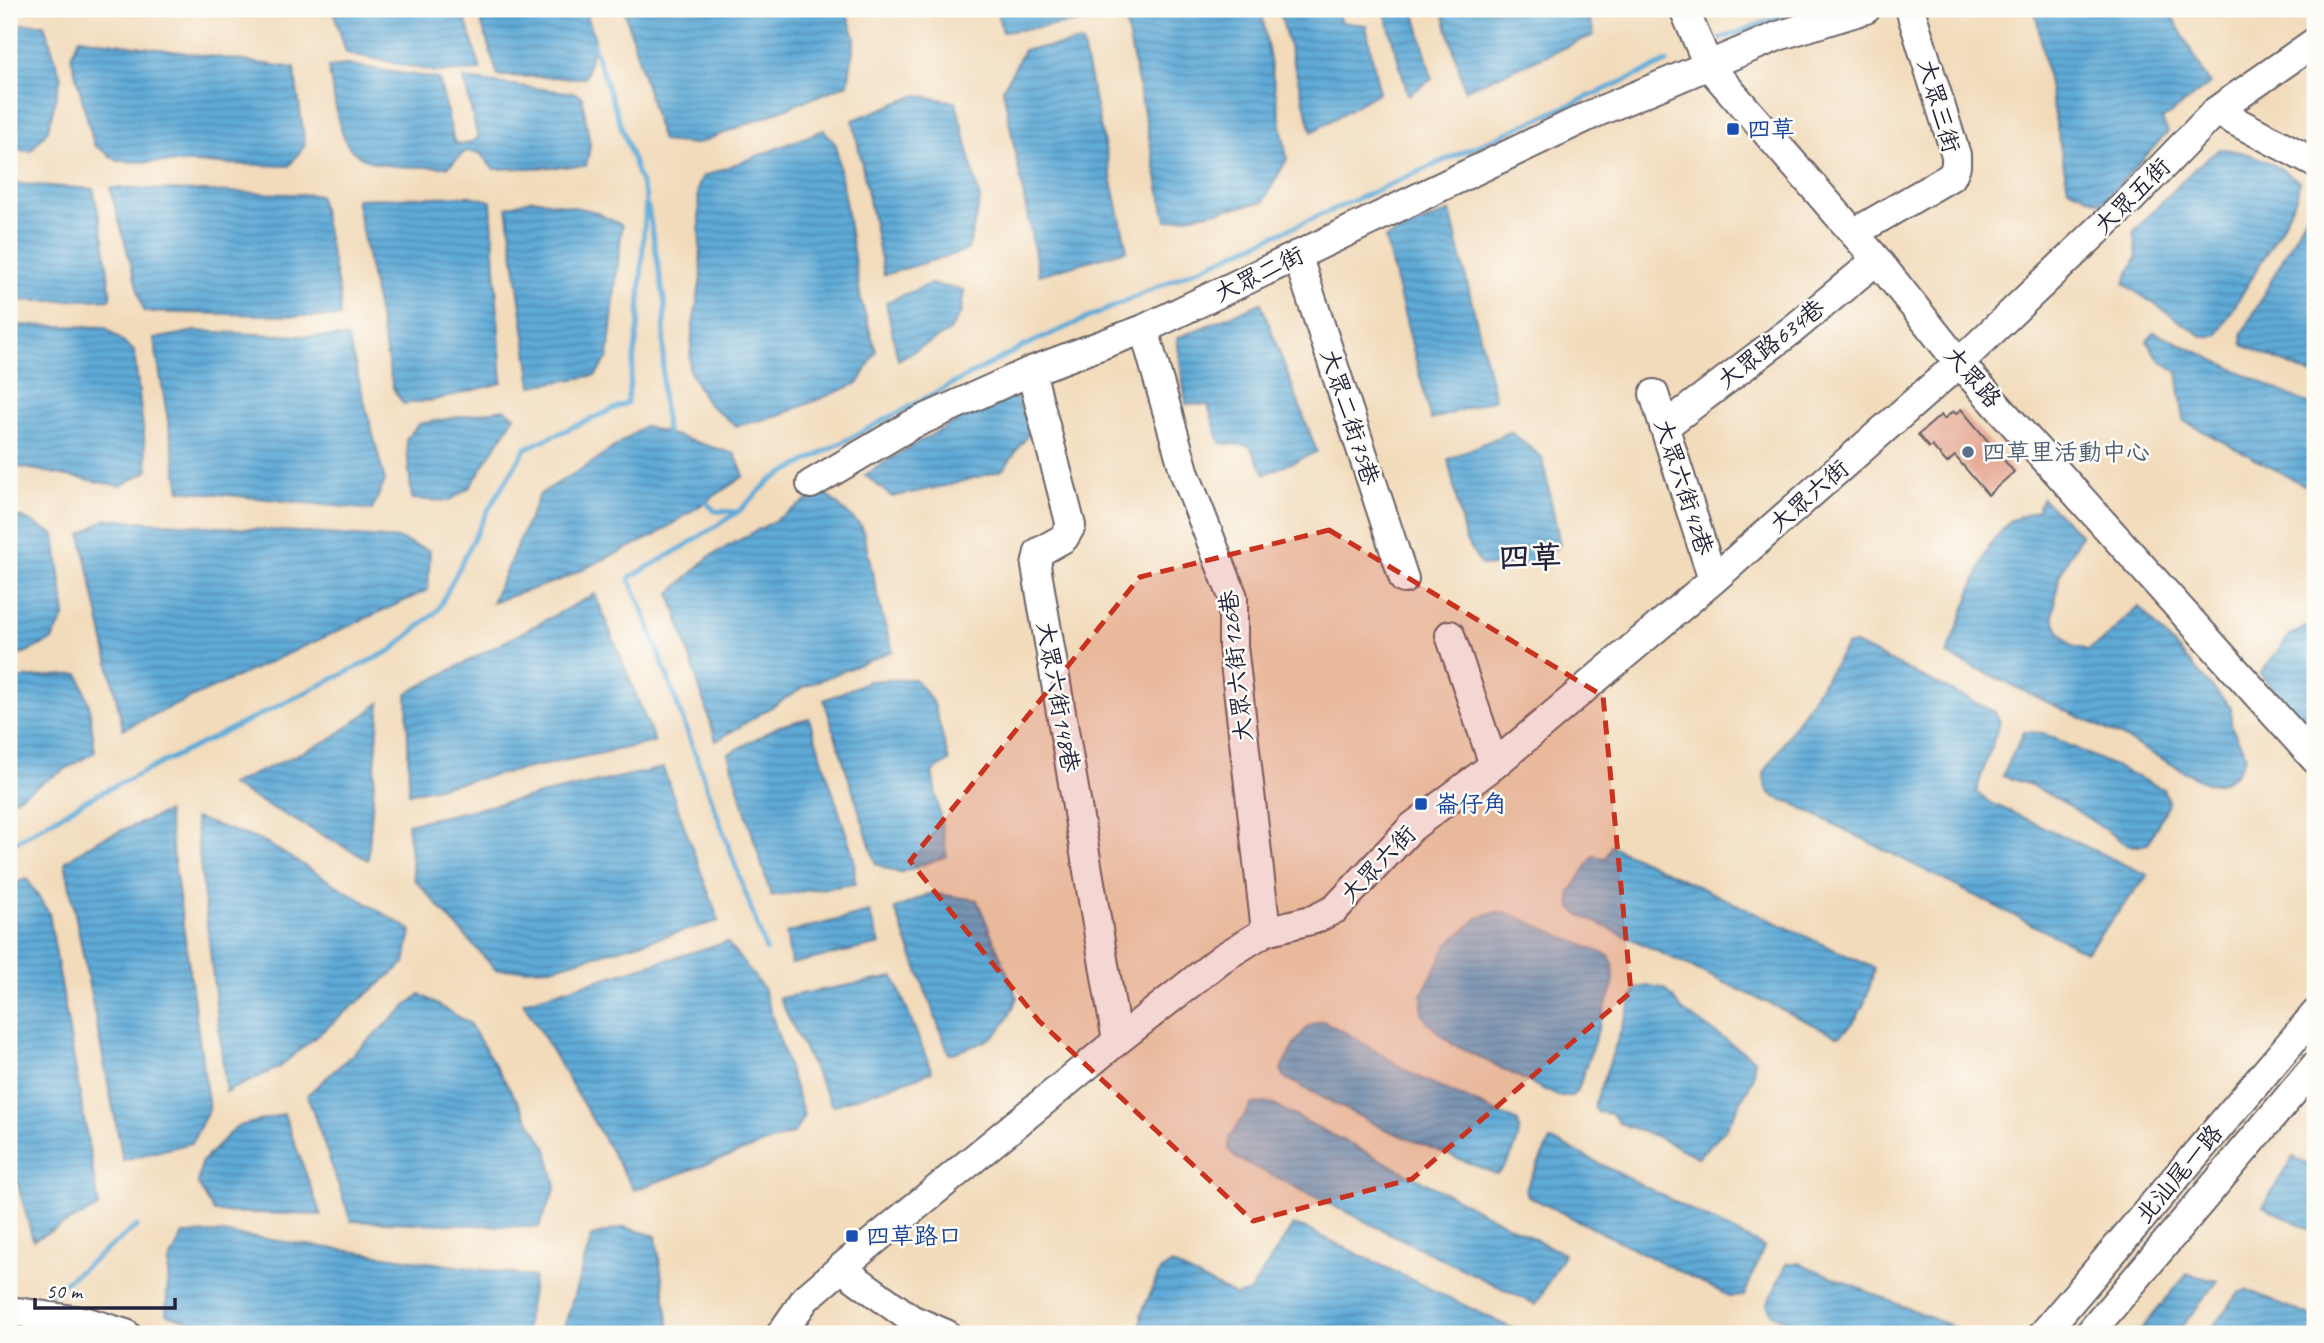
<svg xmlns="http://www.w3.org/2000/svg" width="2324" height="1343" font-family="Caveat,'LXGW WenKai TC',sans-serif">
	<style>
		.water { fill: url(#water-rules); stroke: #406689; stroke-width: 2 }
		.lines { fill: none; stroke-linecap: round; stroke-linejoin: round }
		.stream { stroke: #5eaad7; stroke-width: 5 }
		.building { fill: #e5a490 }
		.minor-casing { stroke: #6b6368; stroke-width: 32 }
		.minor { stroke: #fff; stroke-width: 28 }
		.marked { fill: #c8321e; fill-opacity: 0.2; stroke: #c8321e; stroke-width: 5; stroke-dasharray: 14 9; stroke-linejoin: round }
		.transit-dot { fill: #1a4fb4; stroke: #fdfcf7; stroke-width: 2.5 }
		.service-dot { fill: #5c6f8a; stroke: #fdfcf7; stroke-width: 2.5 }
		.labels { text-anchor: middle; stroke-width: 5; stroke-linejoin: round; paint-order: stroke }
		.street-label { font-size: 24px; fill: #22223b; stroke: #fdfcf7 }
		.transit-label { font-size: 24px; fill: #164399; stroke: #fdfcf7; text-anchor: start }
		.service-label { font-size: 24px; fill: #4e5e75; stroke: #fdfcf7; text-anchor: start }
		.district-label { font-size: 32px; font-weight: bold; fill: #22223b; stroke: #fdfcf7 }
	</style>
	<defs>
		<pattern id="water-rules" width="6" height="5" patternUnits="userSpaceOnUse" patternTransform="scale(1.75)"><rect width="6" height="5" fill="#5eaad7"/><path d="M0 2.5h6" fill="none" stroke="#4d8ab0"/></pattern>
	</defs>
	<rect width="100%" height="100%" fill="#fdfcf7"/>
	<filter id="ink" filterUnits="userSpaceOnUse"><feTurbulence type="fractalNoise" baseFrequency=".0143" numOctaves="2"/><feDisplacementMap in="SourceGraphic" scale="14" xChannelSelector="R" yChannelSelector="G"/><feConvolveMatrix kernelMatrix="1 2 1 2 8 2 1 2 1" color-interpolation-filters="sRGB"/></filter>
	<filter id="wash" filterUnits="userSpaceOnUse"><feTurbulence type="fractalNoise" baseFrequency=".00686" numOctaves="4" result="noise"/><feDisplacementMap in="SourceGraphic" scale="28" xChannelSelector="R" yChannelSelector="G"/><feGaussianBlur stdDeviation="1.57" result="paint"/><feColorMatrix in="noise" values="0 0 0 0 0 0 0 0 0 0 0 0 0 0 0 0 0 1.4 0 .05"/><feComposite in="paint" operator="in"/></filter>
	<g filter="url(#wash)">
		<rect width="100%" height="100%" fill="#f2dbbb"/>
		<path class="water" d="M333 9H462L481 70 436 72 346 53Z
			M477 9H584L595 39 585 78 498 76Z
			M624 9H845L855 37 848 84 696 144 662 141Z
			M997 9H1088L1090 21 1002 32Z
			M1123 9H1258L1262 14 1287 159 1263 202 1166 221Z
			M1279 9H1338L1340 22 1366 25 1379 92 1312 132Z
			M1384 9H1414L1432 79 1408 95Z
			M1442 9H1587L1594 35 1465 90Z
			M2035 9H2168L2210 84 2162 120 2168 132 2102 203 2068 188Z
			M9 24H44L61 77 48 130 31 151 9 149Z
			M79 38 294 68 305 145 289 166 118 161 94 145 71 56Z
			M1082 42 1127 250 1039 275 1003 89 1024 50Z
			M348 65 439 79 454 142 462 145 478 139 464 79 575 93 582 97 590 146 586 166 493 169 480 153 466 151 448 167C416 166 363 173 346 142 338 128 332 84 328 67Z
			M917 95 956 102 980 199 968 250 884 275 853 120Z
			M824 130 836 145 861 301 876 351 859 383 775 417 736 426 707 403 689 370 693 325 701 278 698 187 702 177Z
			M2220 149C2248 150 2277 165 2299 181L2297 196 2279 232 2217 336H2202L2124 284 2137 256 2133 232 2196 167Z
			M9 183 93 189 104 239 111 299 43 301 9 300Z
			M110 188 319 195 340 296V317L144 312Z
			M470 196 491 201 502 383 435 400 403 404 393 388 356 199Z
			M533 199 593 211 622 225 608 357 596 375 532 386 507 207Z
			M2315 199V376L2243 345 2242 335Z
			M1450 211 1495 399 1431 420 1385 238Z
			M930 284 964 290 961 312 950 331 898 360 886 302Z
			M1261 303 1317 452 1265 474 1250 446 1220 443 1208 405 1186 404 1177 338Z
			M9 325 105 327 134 351 148 471 120 486 9 465Z
			M195 331 348 338 385 481 372 510 180 490 154 339Z
			M2155 332 2315 407V491L2184 421 2177 372 2157 357 2147 341Z
			M1016 395 1030 432 1003 470 949 485 892 497 865 475C916 442 960 417 1016 395Z
			M504 409 515 416 470 487 449 501 412 499 406 439 419 424Z
			M644 426 735 454 744 476 656 535 560 580 492 602 540 494 593 462Z
			M1510 432 1542 457 1560 545 1524 567 1481 565 1465 539 1448 459Z
			M823 491 862 527 883 619 893 651 806 686 716 741 670 593 710 556 767 525Z
			M2042 498 2081 535 2059 576 2053 617 2059 631 2072 646 2088 650 2106 638 2138 606 2231 708V726L2246 755C2237 776 2229 785 2206 783L2122 737 1947 655 1989 545 2011 520 2038 510Z
			M9 514 23 518 55 535 65 615 52 640 16 657 9 656Z
			M106 519 399 539 430 551 428 590 123 729 81 535Z
			M595 594 655 742 409 793 407 693Z
			M2315 623V737L2260 674 2290 635Z
			M1855 644 1995 712 2000 721 1976 792 1987 801 2148 875 2086 952 1794 804C1776 798 1764 796 1764 773L1846 646Z
			M79 674 89 704 95 752 9 802V679Z
			M915 679 934 704 949 761 932 772 947 856 899 873 876 864 824 700 869 681Z
			M380 703 368 860 230 785 329 740Z
			M809 718 854 858 855 884 771 896 728 754 779 726Z
			M2024 732 2043 733 2163 789 2169 802 2149 842 2139 846 2128 845 2065 803 2033 786 2002 776Z
			M663 768 719 921 551 968 496 970 414 879 407 824Z
			M167 812 209 1108 192 1143 123 1160 65 862 96 841Z
			M195 818 263 841 411 930 405 963 278 1068 226 1092Z
			M1611 846 1874 968C1869 994 1861 1022 1838 1036L1578 914 1571 907 1570 892 1593 856 1606 858Z
			M27 879 49 913 99 1207 33 1240 9 1151V885Z
			M931 893 977 900 1017 997C1002 1040 989 1041 949 1054L895 909Z
			M869 912 880 944 791 964 786 933Z
			M1494 912H1506L1609 956 1613 964 1614 981 1578 1090 1572 1096H1558L1541 1088 1452 1044 1428 1023 1422 1013V994L1448 944 1478 918Z
			M727 942 763 988 804 1116 794 1133 634 1190 523 1002Z
			M894 977 932 1072 832 1106 779 998Z
			M1649 986 1663 988 1669 993 1683 1011 1754 1059 1753 1079 1726 1129 1698 1157 1655 1136 1619 1123 1612 1114 1597 1112 1594 1106 1636 988Z
			M420 994 469 1023 547 1149 556 1187 539 1227 351 1221 307 1095Z
			M1323 1021 1350 1035 1416 1076 1518 1122C1523 1136 1509 1167 1496 1174L1382 1128 1285 1078 1281 1069C1291 1053 1301 1023 1323 1021Z
			M1270 1103 1564 1254 1536 1305 1236 1158 1229 1150V1138L1252 1104Z
			M284 1114 321 1215 214 1212 198 1184 201 1163 236 1127Z
			M1550 1141 1561 1144 1764 1247 1744 1296 1731 1297 1528 1196 1525 1190Z
			M2293 1157 2315 1167V1232L2263 1206Z
			M1293 1225 1306 1229 1524 1334H1154L1141 1329V1315L1160 1271 1171 1264 1236 1296 1250 1292Z
			M624 1227 656 1236 670 1334H562L592 1236Z
			M222 1233 534 1277 525 1334H231L166 1314 169 1262 183 1234Z
			M1787 1263H1799L1970 1334H1812L1772 1314 1767 1305Z
			M2187 1274 2218 1281 2176 1334H2137Z
			M2247 1290 2315 1318V1334H2207L2240 1292Z"/>
		<g class="lines">
			<path class="stream" d="M1720 39 1801 9
				M592 42 646 198
				M648 207 665 305 662 393 667 437
				M701 497 715 511 738 512
				M9 846 86 800 392 650 438 610 487 512 526 448 627 403 638 330 646 196
				M766 950 645 615 629 578 683 547 738 512 771 480 1024 346 1667 62
				M37 1304 137 1226"/>
		</g>
		<g id="blocks">
			<path class="building" d="M1961 409 2014 472 1988 495 1955 456 1947 463 1932 446 1929 448 1918 435 1941 415 1944 419 1953 411 1956 414Z"/>
		</g>
	</g>
	<g filter="url(#ink)">
		<use href="#blocks" fill-opacity="0" stroke="#6b6368" stroke-width="2"/>
		<g class="lines">
			<g class="minor-casing">
				<path id="minor" d="M1684 9 1708 65 1877 260 1959 363 2315 759
					M2216 111 2315 163
					M1854 233 1952 176 1956 166V155L1910 9
					M1297 255 1404 579
					M1144 329 1185 474 1233 597V646L1266 931
					M1031 371 1071 526 1064 538 1039 552 1036 566 1117 1041
					M1654 394 1713 580
					M1664 427 1792 330 1877 260
					M811 484 911 425 1031 371 1144 329 1595 113 1778 36 1866 9
					M1450 635 1494 765
					M841 1268 911 1319 946 1334
					M9 1313 17 1312 88 1322 126 1334
					M781 1334 806 1298 841 1268 1117 1041 1221 959 1266 931 1315 919 1335 909 1412 827 1494 765 1713 580 1959 363 2132 198 2216 111 2315 42
					M2043 1334 2315 1014
					M2089 1334 2315 1066"/>
			</g>
			<use href="#minor" class="minor"/>
		</g>
	</g>
	<path class="marked" d="M1329 530 1603 696 1631 992 1412 1179 1253 1221 1039 1021 910 861 1140 577Z"/>
	<g class="transit-dot">
		<rect x="1726" y="122" width="14" height="14" rx="3.5"/>
		<rect x="1414" y="797" width="14" height="14" rx="3.5"/>
		<rect x="845" y="1229" width="14" height="14" rx="3.5"/>
	</g>
	<circle class="service-dot" cx="1968" cy="452" r="7"/>
	<g class="labels">
		<g class="street-label">
			<text transform="translate(1939 106) rotate(74)" y="8">大眾三街</text>
			<text transform="translate(2132 196) rotate(-45)" y="8">大眾五街</text>
			<text transform="translate(1259 274) rotate(-26)" y="8">大眾二街</text>
			<text transform="translate(1771 344) rotate(-38)" y="8">大眾路634巷</text>
			<text transform="translate(1973 377) rotate(49)" y="8">大眾路</text>
			<text transform="translate(1350 417) rotate(72)" y="8">大眾二街75巷</text>
			<text transform="translate(1684 487) rotate(72)" y="8">大眾六街42巷</text>
			<text transform="translate(1809 496) rotate(-41)" y="8">大眾六街</text>
			<text transform="translate(1236 666) rotate(-96)" y="8">大眾六街126巷</text>
			<text transform="translate(1058 697) rotate(80)" y="8">大眾六街148巷</text>
			<text transform="translate(1378 864) rotate(-46)" y="8">大眾六街</text>
			<text transform="translate(2179 1174) rotate(-50)" y="8">北汕尾一路</text>
		</g>
		<g class="transit-label">
			<text x="1747" y="137">四草</text>
			<text x="1435" y="812">崙仔角</text>
			<text x="866" y="1244">四草路口</text>
		</g>
		<g class="service-label">
			<text x="1982" y="460">四草里活動中心</text>
		</g>
		<g class="district-label">
			<text x="1530" y="568">四草</text>
		</g>
	</g>
	<rect width="2324" height="1343" fill="none" stroke="#fdfcf7" stroke-width="35"/>
	<path d="M35 1298v10h140v-10" fill="none" stroke="#22223b" stroke-width="3.5"/>
	<text x="46" y="1298" font-size="21" fill="#22223b" stroke="#fdfcf7" stroke-width="5" paint-order="stroke">50 m</text>
</svg>
